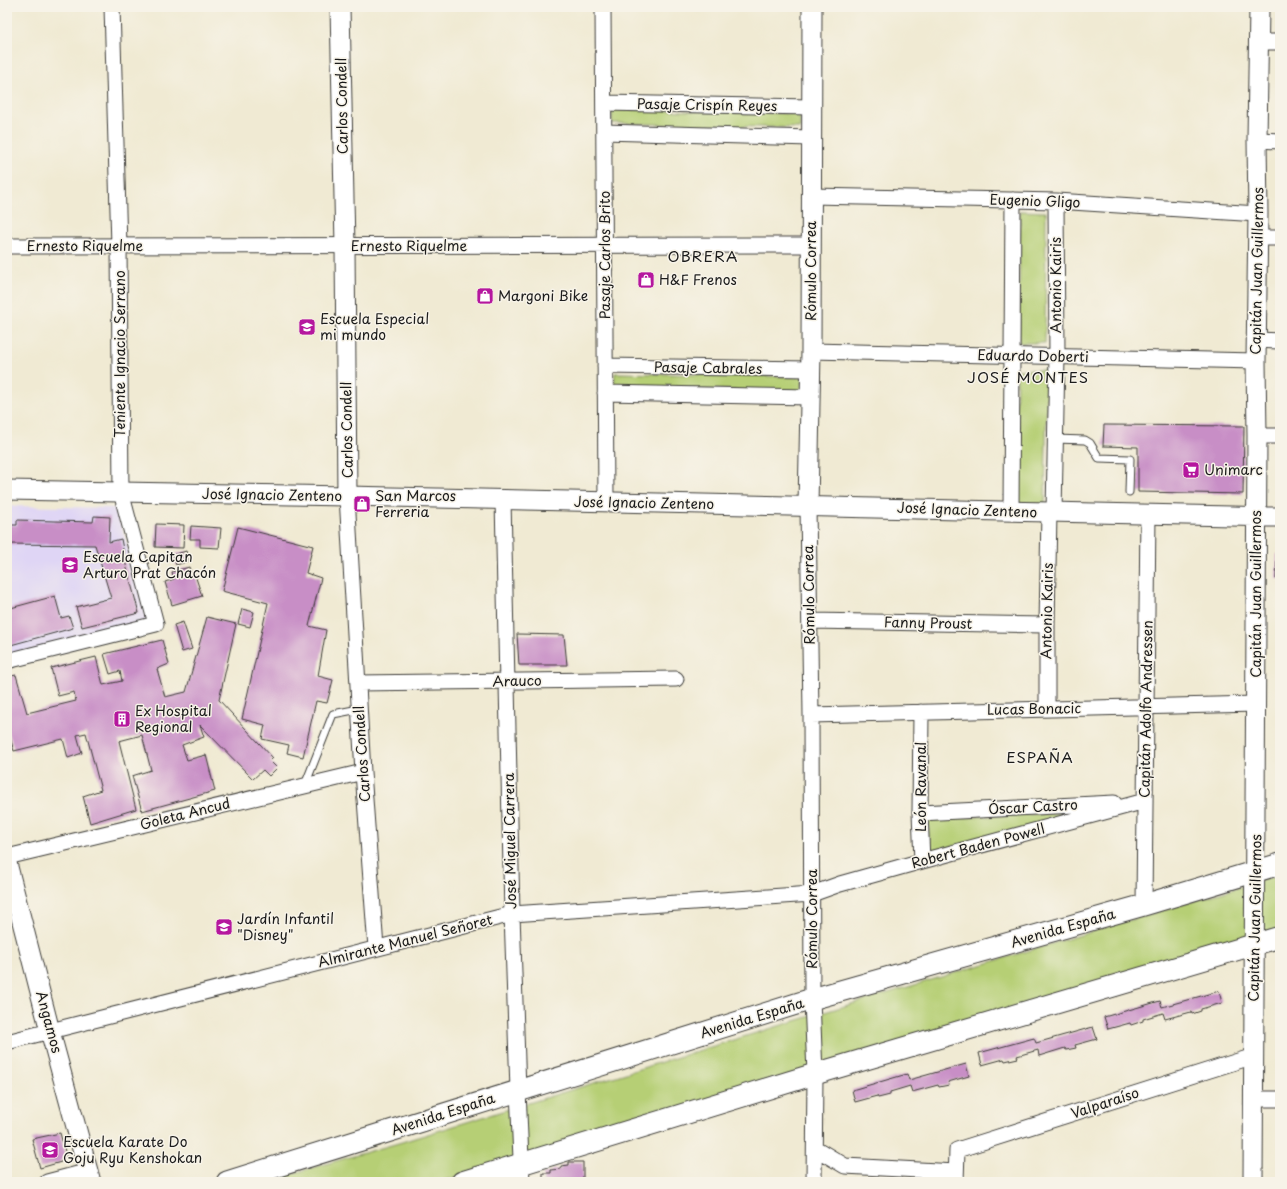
<svg xmlns="http://www.w3.org/2000/svg" width="1287" height="1189" font-family="'Playpen Sans',sans-serif">
	<style>
		.built { fill: #dfd5f5 }
		.green { fill: #b6cf74; stroke: #697648 }
		.building { fill: #c88ec6 }
		.lines { fill: none; stroke-linecap: round; stroke-linejoin: round }
		.service-casing { stroke: #3c3b37; stroke-width: 9 }
		.minor-casing { stroke: #3c3b37; stroke-width: 17 }
		.tertiary-casing { stroke: #3c3b37; stroke-width: 21 }
		.secondary-casing { stroke: #3c3b37; stroke-width: 23 }
		.service { stroke: #fff; stroke-width: 7 }
		.minor { stroke: #fff; stroke-width: 15 }
		.tertiary { stroke: #fff; stroke-width: 19 }
		.secondary { stroke: #fff; stroke-width: 21 }
		.labels { text-anchor: middle; stroke-width: 3; stroke-linejoin: round; paint-order: stroke }
		.street-label { font-size: 14px; fill: #1c1c1c; stroke: #f7f3e8 }
		.poi-label { font-size: 14px; fill: #1c1c1c; stroke: #f7f3e8; text-anchor: start }
		.neighbourhood-label { font-size: 15px; letter-spacing: 1px; fill: #1c1c1c; stroke: #f7f3e8 }
	</style>
	<rect width="100%" height="100%" fill="#f7f3e8"/>
	<filter id="ink" filterUnits="userSpaceOnUse"><feTurbulence type="fractalNoise" baseFrequency=".025" numOctaves="2"/><feDisplacementMap in="SourceGraphic" scale="8" xChannelSelector="R" yChannelSelector="G"/><feConvolveMatrix kernelMatrix="1 2 1 2 8 2 1 2 1" color-interpolation-filters="sRGB"/></filter>
	<filter id="wash" filterUnits="userSpaceOnUse"><feTurbulence type="fractalNoise" baseFrequency=".012" numOctaves="4" result="noise"/><feDisplacementMap in="SourceGraphic" scale="16" xChannelSelector="R" yChannelSelector="G"/><feGaussianBlur stdDeviation="0.9" result="paint"/><feColorMatrix in="noise" values="0 0 0 0 0 0 0 0 0 0 0 0 0 0 0 0 0 1.4 0 .05"/><feComposite in="paint" operator="in"/></filter>
	<g filter="url(#wash)">
		<rect width="100%" height="100%" fill="#f0ead3"/>
		<path class="built" d="M7 506 116 508 150 621 7 657Z"/>
		<path class="green" d="M612 109 800 114V128L612 123Z
			M1020 211 1046 212 1045 343H1019Z
			M1017 370H1047L1045 504 1015 503Z
			M615 373 803 377 802 392 614 387Z
			M1087 812 930 852 928 819Z
			M1280 875V931L439 1182H263L402 1142 795 1021Z"/>
		<g id="blocks">
			<path class="building" d="M1104 425 1244 426 1243 494 1138 492V447L1103 446Z
				M94 516 110 517 109 542 121 539 126 565 139 613 82 627 76 607 111 598 95 545 7 544V525H17V520L93 522Z
				M156 524 184 525 183 548 155 547Z
				M191 526 221 528 219 548 200 547V539H190Z
				M238 527 313 546 306 573 321 578 309 626 326 630 318 676 333 680 327 703 316 701 303 757 287 753 289 745 262 739 265 725 242 719 268 603 222 591Z
				M186 551 189 561 176 565 173 555Z
				M1277 554H1280V579H1276Z
				M189 567 192 576 195 575 202 596 172 605 165 582 174 579 172 572Z
				M55 596 61 618 69 616 73 628 7 646V609Z
				M242 609 254 612 250 627 238 624Z
				M207 617 236 624 219 700 273 758 270 761 277 768 269 776 263 770 253 779 200 725 204 737 182 745 187 760 206 755 215 791 142 811 132 776 151 770 142 735 119 741 136 809 90 823 83 796 101 790 86 733 77 735 82 753 68 758 63 739 14 751 7 727V677L16 675 27 713 76 701 74 692 58 696 51 668 96 657 103 685 122 681 120 671 110 674 104 654 162 640 169 664 157 669 165 697 186 692Z
				M183 622 192 649 182 652 174 625Z
				M517 634 564 635 567 665H519Z
				M1219 991 1222 1003 1201 1009V1011L1192 1014 1191 1012 1165 1019 1163 1013 1143 1019V1021L1131 1025 1130 1023 1108 1029 1104 1017 1160 1001 1162 1007Z
				M1093 1027 1097 1039 1075 1045 1076 1048 1066 1050 1065 1048 1039 1056 1038 1050 1017 1056 1018 1058 1005 1061 1004 1059 982 1065 979 1053 1034 1038 1036 1043Z
				M966 1064 969 1076 948 1082 949 1085 939 1087 938 1085 912 1092 910 1086 890 1092V1095L878 1098 877 1096 855 1102 852 1090 907 1074 909 1080Z
				M60 1133 66 1155 61 1162 40 1168 32 1139Z
				M569 1162H583V1182H543V1173H551V1170L561 1169V1166L569 1165Z"/>
		</g>
	</g>
	<g filter="url(#ink)">
		<use href="#blocks" fill-opacity="0" stroke="#3c3b37" stroke-width="1"/>
		<g class="lines">
			<g class="service-casing">
				<path id="service" d="M1055 439 1085 440 1090 443 1099 458 1130 459 1129 492
					M305 785 333 714 359 709"/>
			</g>
			<g class="minor-casing">
				<path id="minor" d="M603 7 606 502
					M1258 42H1280
					M604 103 811 107
					M604 132 811 138
					M1257 140 1280 141
					M811 196 1056 201 1258 214
					M1257 238H1280
					M7 246 811 245
					M1256 340 1280 341
					M811 351 1256 361
					M605 366 810 369
					M605 393 810 397
					M1257 436H1280
					M347 496 363 772 376 948
					M503 500 512 914 518 1090 522 1182
					M808 506 811 715 812 999 815 1074 814 1182
					M1011 511 1013 200
					M1054 512 1057 356 1056 201
					M810 621 1047 625
					M7 661 156 624 121 492 119 246 112 7
					M358 683 676 679
					M1047 709V625L1049 512
					M921 712 920 813 922 861
					M811 715 1256 704
					M920 813 1114 803
					M7 857 363 772
					M1144 905 1148 513
					M7 1042 512 914 812 894 840 884 922 861 1145 801
					M1254 1099H1280
					M815 1148 845 1166 956 1172
					M47 1182 89 1171
					M956 1182 957 1150 1254 1056"/>
			</g>
			<g class="tertiary-casing">
				<path id="tertiary" d="M340 7 345 246 347 496
					M7 490 347 496 1049 512 1280 517
					M808 506 811 351 812 7
					M7 863 50 1031 91 1182
					M1253 1182 1257 436 1256 361 1258 214 1257 140 1259 7"/>
			</g>
			<g class="secondary-casing">
				<path id="secondary" d="M227 1182 812 999 1144 905 1280 864
					M462 1182 815 1074 1280 937"/>
			</g>
			<use href="#service" class="service"/>
			<use href="#minor" class="minor"/>
			<use href="#tertiary" class="tertiary"/>
			<use href="#secondary" class="secondary"/>
		</g>
	</g>
	<defs>
		<g id="shop-square" transform="scale(0.9)"><rect x="-9" y="-9" width="18" height="18" rx="4" fill="#b5179e" stroke="#f7f3e8"/><path d="M-5-2.5h2.3a2.7 3.5 0 0 1 5.4 0H5L5.5 6h-11ZM-1.5-2.5h3a1.5 2.3 0 0 0-3 0Z" fill="#fff"/></g>
		<g id="school-square" transform="scale(0.9)"><rect x="-9" y="-9" width="18" height="18" rx="4" fill="#b5179e" stroke="#f7f3e8"/><path d="M0-5L7-2L0 1L-7-2ZM-4 1L0 2.5L4 1V4Q0 6-4 4Z" fill="#fff"/></g>
		<g id="supermarket-square" transform="scale(0.9)"><rect x="-9" y="-9" width="18" height="18" rx="4" fill="#b5179e" stroke="#f7f3e8"/><path d="M-6-5.5h2.5l.6 2H6L4.5 2H-2.5L-4.4-4H-6ZM-1.5 3.2a1.3 1.3 0 1 0 .1 0ZM3 3.2a1.3 1.3 0 1 0 .1 0Z" fill="#fff"/></g>
		<g id="building-square" transform="scale(0.9)"><rect x="-9" y="-9" width="18" height="18" rx="4" fill="#b5179e" stroke="#f7f3e8"/><path d="M-4-6H4V6H1V3H-1V6H-4ZM-2.5-4.3h1.7v1.8h-1.7ZM.8-4.3h1.7v1.8H.8ZM-2.5-1h1.7V.8h-1.7ZM.8-1h1.7V.8H.8Z" fill="#fff"/></g>
	</defs>
	<g fill-rule="evenodd">
		<use href="#shop-square" x="646" y="280"/>
		<use href="#shop-square" x="485" y="296"/>
		<use href="#school-square" x="307" y="327"/>
		<use href="#supermarket-square" x="1191" y="470"/>
		<use href="#shop-square" x="362" y="504"/>
		<use href="#school-square" x="70" y="565"/>
		<use href="#building-square" x="122" y="719"/>
		<use href="#school-square" x="224" y="927"/>
		<use href="#school-square" x="50" y="1150"/>
	</g>
	<g class="labels">
		<g class="street-label">
			<text transform="translate(707 105) rotate(1)" y="5">Pasaje Crispín Reyes</text>
			<text transform="translate(342 106) rotate(-91)" y="5">Carlos Condell</text>
			<text transform="translate(1035 201) rotate(2)" y="5">Eugenio Gligo</text>
			<text x="85" y="251">Ernesto Riquelme</text>
			<text x="409" y="251">Ernesto Riquelme</text>
			<text transform="translate(605 255) rotate(-90)" y="5">Pasaje Carlos Brito</text>
			<text transform="translate(811 271) rotate(-90)" y="5">Rómulo Correa</text>
			<text transform="translate(1257 271) rotate(-89)" y="5">Capitán Juan Guillermos</text>
			<text transform="translate(1056 285) rotate(-90)" y="5">Antonio Kairis</text>
			<text transform="translate(120 354) rotate(-90)" y="5">Teniente Ignacio Serrano</text>
			<text transform="translate(1033 356) rotate(1)" y="5">Eduardo Doberti</text>
			<text transform="translate(708 368) rotate(1)" y="5">Pasaje Cabrales</text>
			<text transform="translate(347 430) rotate(-91)" y="5">Carlos Condell</text>
			<text transform="translate(272 495) rotate(1)" y="5">José Ignacio Zenteno</text>
			<text transform="translate(644 503) rotate(1)" y="5">José Ignacio Zenteno</text>
			<text transform="translate(967 510) rotate(2)" y="5">José Ignacio Zenteno</text>
			<text transform="translate(1256 594) rotate(-90)" y="5">Capitán Juan Guillermos</text>
			<text transform="translate(809 595) rotate(-91)" y="5">Rómulo Correa</text>
			<text transform="translate(1047 611) rotate(-89)" y="5">Antonio Kairis</text>
			<text transform="translate(928 623) rotate(1)" y="5">Fanny Proust</text>
			<text transform="translate(517 681) rotate(-1)" y="5">Arauco</text>
			<text transform="translate(1034 709) rotate(-1)" y="5">Lucas Bonacic</text>
			<text transform="translate(1146 709) rotate(-89)" y="5">Capitán Adolfo Andressen</text>
			<text transform="translate(362 754) rotate(-94)" y="5">Carlos Condell</text>
			<text transform="translate(921 787) rotate(-90)" y="5">León Ravanal</text>
			<text transform="translate(1033 807) rotate(-3)" y="5">Óscar Castro</text>
			<text transform="translate(185 814) rotate(-14)" y="5">Goleta Ancud</text>
			<text transform="translate(510 841) rotate(-91)" y="5">José Miguel Carrera</text>
			<text transform="translate(978 846) rotate(-15)" y="5">Robert Baden Powell</text>
			<text transform="translate(1255 918) rotate(-89)" y="5">Capitán Juan Guillermos</text>
			<text transform="translate(812 919) rotate(-90)" y="5">Rómulo Correa</text>
			<text transform="translate(1063 928) rotate(-16)" y="5">Avenida España</text>
			<text transform="translate(405 941) rotate(-14)" y="5">Almirante Manuel Señoret</text>
			<text transform="translate(752 1018) rotate(-17)" y="5">Avenida España</text>
			<text transform="translate(49 1022) rotate(75)" y="5">Angamos</text>
			<text transform="translate(1105 1103) rotate(-18)" y="5">Valparaíso</text>
			<text transform="translate(443 1114) rotate(-18)" y="5">Avenida España</text>
		</g>
		<g class="poi-label">
			<text x="659" y="285">H&amp;F Frenos</text>
			<text x="498" y="301">Margoni Bike</text>
			<text x="320" y="324">Escuela Especial<tspan x="320" dy="16">mi mundo</tspan></text>
			<text x="1204" y="475">Unimarc</text>
			<text x="375" y="501">San Marcos<tspan x="375" dy="16">Ferreria</tspan></text>
			<text x="83" y="562">Escuela Capitan<tspan x="83" dy="16">Arturo Prat Chacón</tspan></text>
			<text x="135" y="716">Ex Hospital<tspan x="135" dy="16">Regional</tspan></text>
			<text x="237" y="924">Jardín Infantil<tspan x="237" dy="16">"Disney"</tspan></text>
			<text x="63" y="1147">Escuela Karate Do<tspan x="63" dy="16">Goju Ryu Kenshokan</tspan></text>
		</g>
		<g class="neighbourhood-label">
			<text x="703" y="262">OBRERA</text>
			<text x="1028" y="383">JOSÉ MONTES</text>
			<text x="1040" y="763">ESPAÑA</text>
		</g>
	</g>
	<rect width="1287" height="1189" fill="none" stroke="#f7f3e8" stroke-width="24"/>
</svg>
